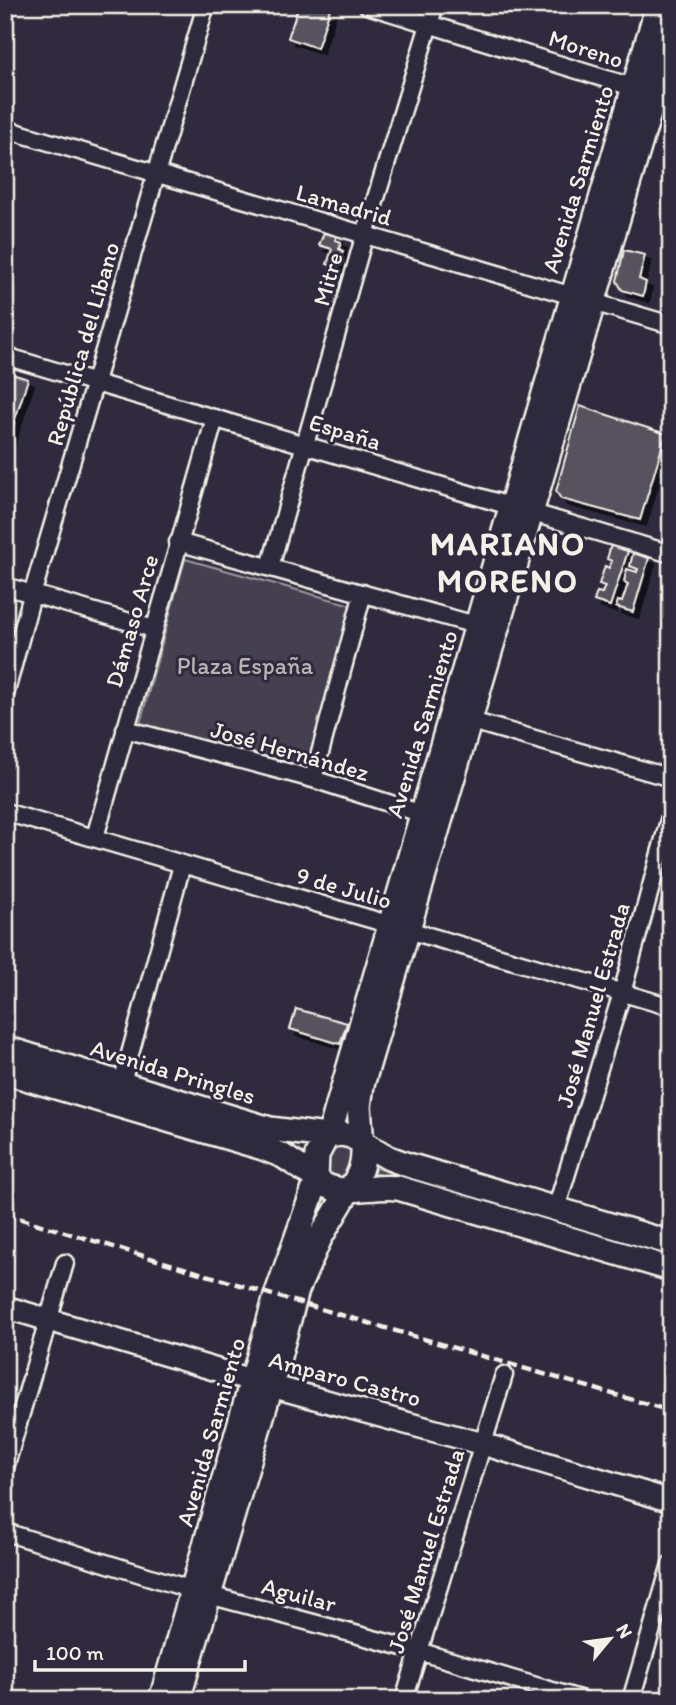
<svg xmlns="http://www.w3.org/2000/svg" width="676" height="1705" font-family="Itim,sans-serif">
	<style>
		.green { fill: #454050; stroke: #9c989c; stroke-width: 2 }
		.building { fill: #56525f; stroke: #f4f1e8; stroke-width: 2; filter: url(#shadow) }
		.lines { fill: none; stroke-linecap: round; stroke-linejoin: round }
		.minor-casing { stroke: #f4f1e8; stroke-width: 21 }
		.tertiary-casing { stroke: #f4f1e8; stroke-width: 26 }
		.secondary-casing { stroke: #f4f1e8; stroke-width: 28 }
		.minor { stroke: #2f2a3d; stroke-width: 16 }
		.tertiary { stroke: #2f2a3d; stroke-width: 21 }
		.secondary { stroke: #2f2a3d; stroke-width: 23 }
		.rail { stroke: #f4f1e8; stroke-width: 4.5; stroke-dasharray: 10 5; stroke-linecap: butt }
		.labels { text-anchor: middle; stroke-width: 6; stroke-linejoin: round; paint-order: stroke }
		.street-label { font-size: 24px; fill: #f4f1e8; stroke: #2f2a3d }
		.park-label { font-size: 24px; fill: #b7b3b3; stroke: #2f2a3d }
		.district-label { font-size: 32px; font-weight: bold; letter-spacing: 2px; fill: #f4f1e8; stroke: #2f2a3d }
	</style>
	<defs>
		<filter id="shadow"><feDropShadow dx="6" dy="6" stdDeviation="0" flood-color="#0009"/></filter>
	</defs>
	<rect width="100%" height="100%" fill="#2f2a3d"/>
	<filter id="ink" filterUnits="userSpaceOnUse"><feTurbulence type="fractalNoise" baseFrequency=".0143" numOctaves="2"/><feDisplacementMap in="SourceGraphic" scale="14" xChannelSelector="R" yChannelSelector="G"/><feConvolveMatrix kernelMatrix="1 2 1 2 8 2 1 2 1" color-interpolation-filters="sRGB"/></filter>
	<g filter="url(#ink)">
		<path class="green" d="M185 559 351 605 305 773 139 727Z
			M331 1145 351 1146 354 1158 344 1179 328 1177 325 1161Z
			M376 1168 671 1255V1261L374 1173Z"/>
		<path class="building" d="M299 5H317L330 9 317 48 288 38Z
			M324 233 337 236 335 240 341 242 339 249 343 251 337 267 327 264 332 249 319 245Z
			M624 250 645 255 639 279 646 282 643 296 622 290 617 281Z
			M5 372 28 379 7 444H5Z
			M580 406 666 434 640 520 561 499 556 491Z
			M611 545 628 551 610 606 594 601 597 592 602 593 605 586 599 584 605 566 609 568 612 561 607 559Z
			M633 553 649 558 633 612 616 607 618 601 622 602 628 584 624 582 627 569 637 572 638 569 630 566Z
			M664 891 671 892V914L659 910Z
			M296 1009 347 1023 340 1044 290 1029Z"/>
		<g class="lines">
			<g class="minor-casing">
				<path id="minor" d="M367 5 671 99
					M5 129 671 325
					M5 356 671 554
					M178 542 479 626
					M270 567 365 234 435 5
					M5 586 154 629
					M5 695 32 595 206 5
					M461 718 671 778
					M125 729 313 779 432 817
					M313 779 363 593
					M5 812 671 1007
					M95 837 215 418
					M122 1083 182 865
					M556 1209 622 993 671 813
					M5 1468 65 1263
					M5 1532 209 1595 418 1651 583 1700
					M404 1700 504 1375
					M631 1700 671 1564"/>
			</g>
			<g class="tertiary-casing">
				<path id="tertiary" d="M5 1307 271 1386 483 1444 671 1501"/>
			</g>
			<g class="secondary-casing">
				<path id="secondary" d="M5 1048 270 1129 327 1136 341 1134 351 1136 389 1158 408 1165 671 1243
					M5 1072 263 1148 283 1156 316 1178
					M327 1136 317 1155 316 1178C335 1200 370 1184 398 1188L671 1269
					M329 1136C441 760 545 381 658 5
					M362 1144 359 1106 362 1085 671 39
					M349 1190C360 1175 364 1164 363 1145
					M161 1700 276 1296 317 1180
					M178 1700 271 1386 297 1290 320 1238 348 1191"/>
			</g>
			<use href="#minor" class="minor"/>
			<use href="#tertiary" class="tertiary"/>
			<use href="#secondary" class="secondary"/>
			<path class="rail" d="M5 1214 276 1296 671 1411"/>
		</g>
	</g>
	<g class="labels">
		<g class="street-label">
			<text transform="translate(586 49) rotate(18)" y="8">Moreno</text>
			<text transform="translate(578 179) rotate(-73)" y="8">Avenida Sarmiento</text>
			<text transform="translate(344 205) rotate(16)" y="8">Lamadrid</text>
			<text transform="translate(328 279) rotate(-74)" y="8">Mitre</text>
			<text transform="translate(83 344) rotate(-74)" y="8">República del Líbano</text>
			<text transform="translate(345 432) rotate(17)" y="8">España</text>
			<text transform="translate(132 621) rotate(-74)" y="8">Dámaso Arce</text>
			<text transform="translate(422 724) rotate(-73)" y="8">Avenida Sarmiento</text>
			<text transform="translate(290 751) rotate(16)" y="8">José Hernández</text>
			<text transform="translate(344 888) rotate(16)" y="8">9 de Julio</text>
			<text transform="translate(593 1005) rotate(-74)" y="8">José Manuel Estrada</text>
			<text transform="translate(173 1072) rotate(17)" y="8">Avenida Pringles</text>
			<text transform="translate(345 1379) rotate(15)" y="8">Amparo Castro</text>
			<text transform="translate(211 1432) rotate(-74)" y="8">Avenida Sarmiento</text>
			<text transform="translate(426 1551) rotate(-73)" y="8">José Manuel Estrada</text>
			<text transform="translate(299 1595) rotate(15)" y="8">Aguilar</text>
		</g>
		<g class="park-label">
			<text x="245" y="674">Plaza España</text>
		</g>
		<g class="district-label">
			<text x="508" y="555">MARIANO<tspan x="508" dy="37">MORENO</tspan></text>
		</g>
	</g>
	<rect width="676" height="1705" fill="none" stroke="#2f2a3d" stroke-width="28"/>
	<rect x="14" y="14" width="648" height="1677" fill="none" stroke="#f4f1e8" stroke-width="2.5" filter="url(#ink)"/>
	<g transform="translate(610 1639) rotate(61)" stroke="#2f2a3d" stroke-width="5" paint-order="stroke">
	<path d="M0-5L12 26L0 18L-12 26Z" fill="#f4f1e8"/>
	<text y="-10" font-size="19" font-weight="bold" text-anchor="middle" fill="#f4f1e8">N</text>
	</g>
	<path d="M35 1660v10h210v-10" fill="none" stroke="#f4f1e8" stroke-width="3.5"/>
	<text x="46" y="1660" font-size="21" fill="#f4f1e8" stroke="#2f2a3d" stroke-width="5" paint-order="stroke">100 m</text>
</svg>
